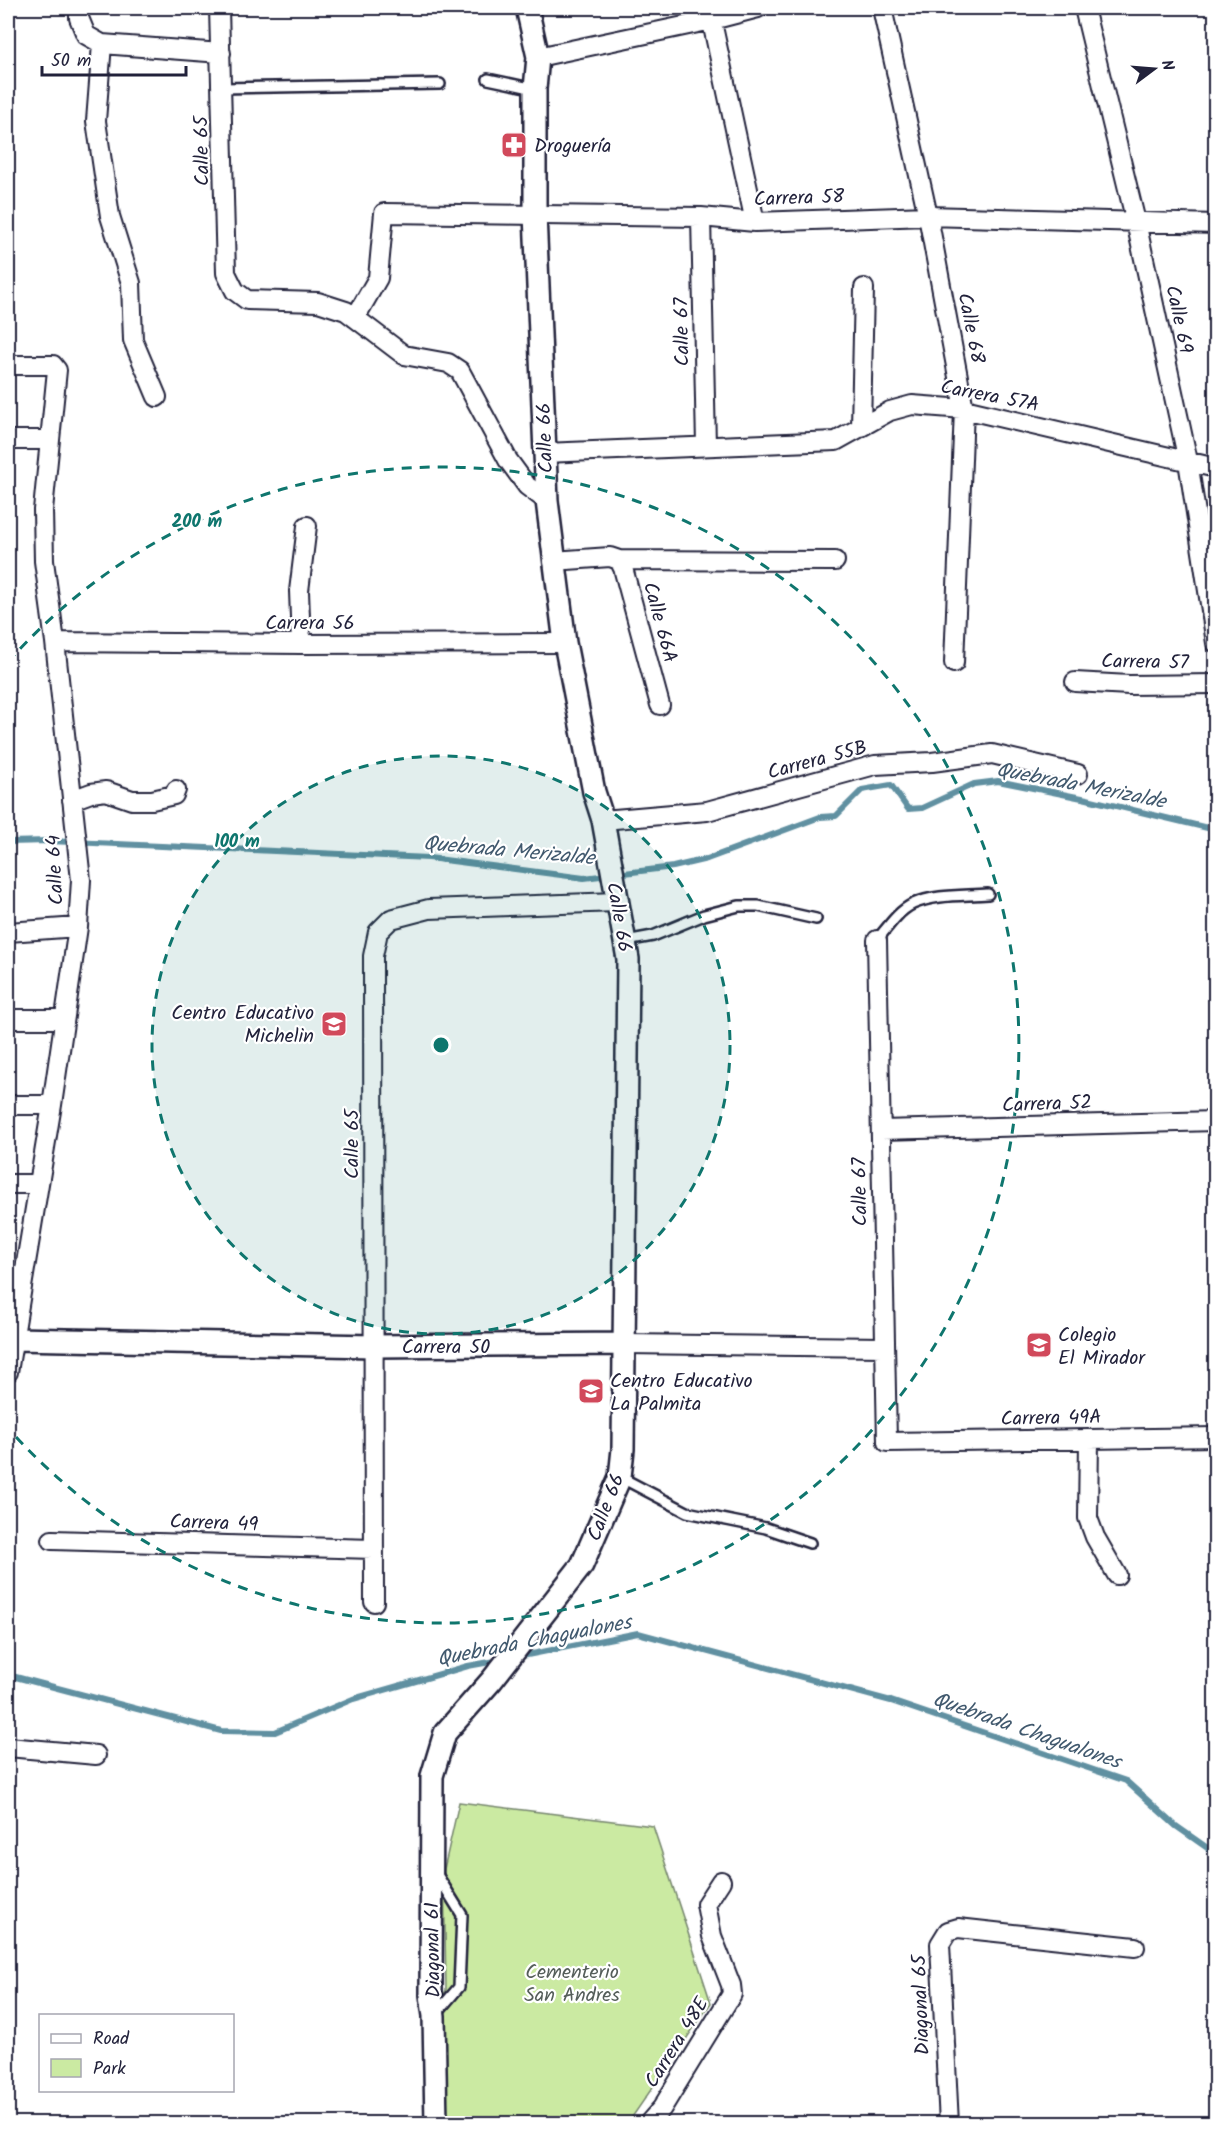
<svg xmlns="http://www.w3.org/2000/svg" width="1223" height="2131" font-family="Kalam,sans-serif">
	<style>
		.green { fill: #cbeaa2; stroke: #76866e; stroke-width: 1.5 }
		.lines { fill: none; stroke-linecap: round; stroke-linejoin: round }
		.stream { stroke: #6090a1; stroke-width: 6 }
		.service-casing { stroke: #22223b; stroke-width: 14 }
		.minor-casing { stroke: #22223b; stroke-width: 22 }
		.tertiary-casing { stroke: #22223b; stroke-width: 26 }
		.service { stroke: #fff; stroke-width: 9 }
		.minor { stroke: #fff; stroke-width: 18 }
		.tertiary { stroke: #fff; stroke-width: 21 }
		.ring { fill: none; stroke: #0f766e; stroke-width: 3; stroke-dasharray: 10 8 }
		.labels { text-anchor: middle; stroke-width: 4.5; stroke-linejoin: round; paint-order: stroke }
		.poi-label { font-size: 20px; fill: #22223b; stroke: #fff; text-anchor: start }
		.street-label { font-size: 20px; fill: #22223b; stroke: #fff }
		.park-label { font-size: 20px; fill: #555e5a; stroke: #fff }
		.water-label { font-size: 21px; font-style: italic; fill: #41596e; stroke: #fff }
		.centre { fill: #0f766e; stroke: #fff; stroke-width: 3 }
		.ring-label { font-size: 18px; text-anchor: middle; font-weight: bold; fill: #0f766e; stroke: #fff; stroke-width: 4.5; stroke-linejoin: round; paint-order: stroke }
	</style>
	<rect width="100%" height="100%" fill="#fff"/>
	<filter id="ink" filterUnits="userSpaceOnUse"><feTurbulence type="fractalNoise" baseFrequency=".0167" numOctaves="2"/><feDisplacementMap in="SourceGraphic" scale="12" xChannelSelector="R" yChannelSelector="G"/><feConvolveMatrix kernelMatrix="1 2 1 2 8 2 1 2 1" color-interpolation-filters="sRGB"/></filter>
	<g filter="url(#ink)">
		<path class="green" d="M459 1802 653 1826 711 2003 628 2123H441L434 2015 446 1990 444 1869Z"/>
		<g class="lines">
			<path class="stream" d="M8 842 49 841 429 858 584 878 673 867 707 859 820 817 836 816 862 790 891 785 908 809 922 808 974 784 998 781 1087 799 1216 830
				M517 1657 638 1633 891 1701 1126 1781 1176 1826 1216 1854
				M8 1675 221 1731 275 1732 353 1699 468 1666 501 1660"/>
			<g class="service-casing">
				<path id="service" d="M488 79 535 89
					M222 88 440 84
					M877 940C887 928 898 911 913 904 935 894 964 896 988 894
					M626 941 653 936 704 915 739 906H758L816 919
					M620 1477 687 1512 766 1528 810 1543
					M436 2014 459 1987 462 1915 436 1873"/>
			</g>
			<g class="minor-casing">
				<path id="minor" d="M79 8V18L86 35 102 44 221 53
					M219 8 226 273 235 291 247 300 318 302 346 311 404 355 448 363 460 371 508 460 527 486 547 501
					M709 8 755 222
					M882 8 928 216 964 409 954 663
					M1084 8 1136 222 1188 461 1216 643
					M102 44 96 121 110 216 131 283 133 340 157 397
					M538 57 712 20 758 8
					M701 217 706 445
					M355 318 378 278 384 213 701 217 755 222 928 216 1216 224
					M8 365H53L57 370 43 510 44 561 55 642 81 880 78 927 52 1105 8 1372
					M861 427 864 288
					M8 440H50
					M544 453 836 441 890 411 912 405 964 409 1216 468
					M619 560 835 561
					M553 561 610 557 619 560 623 568 660 705
					M55 642 301 644 565 643
					M301 644 299 591 307 526
					M1075 682 1129 685 1216 684
					M72 800 91 793 106 791 132 800H152L174 795 176 790
					M603 820 707 811 875 765 932 762 992 754 1078 774
					M8 932 78 927
					M877 940 887 1442 1216 1437
					M8 1019H64
					M8 1105H52
					M881 1130 1216 1121
					M8 1184H38
					M624 1344 885 1347
					M1089 1439 1088 1518 1095 1537 1117 1575
					M52 1540 374 1549
					M374 1602 373 956 378 932 391 919 429 909 617 902
					M8 1747 96 1755
					M648 2124 662 2108 732 1994 731 1985 712 1936 706 1904 721 1881
					M949 2124 940 1944 948 1931 958 1928 1135 1947"/>
			</g>
			<g class="tertiary-casing">
				<path id="tertiary" d="M8 1341 13 1339 374 1346 624 1344
					M436 2124 434 2016 431 1995 432 1776 445 1733 492 1680 582 1565 620 1477 623 1449 628 959 603 820 594 792 565 643 547 501 535 214V89L538 57 527 8"/>
			</g>
			<use href="#service" class="service"/>
			<use href="#minor" class="minor"/>
			<use href="#tertiary" class="tertiary"/>
		</g>
	</g>
	<circle cx="441" cy="1045" r="289" fill="#0f766e" fill-opacity=".12"/>
	<g class="ring">
		<circle cx="441" cy="1045" r="289"/>
		<path d="M8 662A578 578 0 1 1 8 1428"/>
	</g>
	<defs>
		<g id="pharmacy-square" transform="scale(1.35)"><rect x="-9" y="-9" width="18" height="18" rx="4" fill="#d1495b" stroke="#fff"/><path d="M-2-6h4v4h4v4h-4v4h-4v-4h-4v-4h4Z" fill="#fff"/></g>
		<g id="school-square" transform="scale(1.35)"><rect x="-9" y="-9" width="18" height="18" rx="4" fill="#d1495b" stroke="#fff"/><path d="M0-5L7-2L0 1L-7-2ZM-4 1L0 2.5L4 1V4Q0 6-4 4Z" fill="#fff"/></g>
	</defs>
	<g fill-rule="evenodd">
		<use href="#pharmacy-square" x="514" y="145"/>
		<use href="#school-square" x="334" y="1024"/>
		<use href="#school-square" x="1039" y="1345"/>
		<use href="#school-square" x="591" y="1391"/>
	</g>
	<g class="labels">
		<g class="poi-label">
			<text x="534" y="152">Droguería</text>
			<text x="314" y="1019" text-anchor="end">Centro Educativo<tspan x="314" dy="23">Michelin</tspan></text>
			<text x="1058" y="1341">Colegio<tspan x="1058" dy="23">El Mirador</tspan></text>
			<text x="610" y="1387">Centro Educativo<tspan x="610" dy="23">La Palmita</tspan></text>
		</g>
		<g class="street-label">
			<text transform="translate(201 151) rotate(-91)" y="7">Calle 65</text>
			<text transform="translate(799 197) rotate(-2)" y="7">Carrera 58</text>
			<text transform="translate(1180 319) rotate(78)" y="7">Calle 69</text>
			<text transform="translate(972 328) rotate(79)" y="7">Calle 68</text>
			<text transform="translate(681 332) rotate(-91)" y="7">Calle 67</text>
			<text transform="translate(990 395) rotate(11)" y="7">Carrera 57A</text>
			<text transform="translate(544 438) rotate(-92)" y="7">Calle 66</text>
			<text x="310" y="629">Carrera 56</text>
			<text transform="translate(661 622) rotate(75)" y="7">Calle 66A</text>
			<text transform="translate(1145 661) rotate(1)" y="7">Carrera 57</text>
			<text transform="translate(817 759) rotate(-15)" y="7">Carrera 55B</text>
			<text transform="translate(54 870) rotate(-93)" y="7">Calle 64</text>
			<text transform="translate(620 917) rotate(80)" y="7">Calle 66</text>
			<text transform="translate(1047 1103) rotate(-2)" y="7">Carrera 52</text>
			<text transform="translate(351 1144) rotate(-90)" y="7">Calle 65</text>
			<text transform="translate(859 1192) rotate(-91)" y="7">Calle 67</text>
			<text x="446" y="1353">Carrera 50</text>
			<text transform="translate(1051 1417) rotate(-1)" y="7">Carrera 49A</text>
			<text transform="translate(605 1507) rotate(-69)" y="7">Calle 66</text>
			<text transform="translate(214 1522) rotate(2)" y="7">Carrera 49</text>
			<text transform="translate(432 1950) rotate(-91)" y="7">Diagonal 61</text>
			<text transform="translate(920 2005) rotate(-92)" y="7">Diagonal 65</text>
			<text transform="translate(676 2042) rotate(-58)" y="7">Carrera 48E</text>
		</g>
		<g class="park-label">
			<text x="572" y="1978">Cementerio<tspan x="572" dy="23">San Andres</tspan></text>
		</g>
		<g class="water-label">
			<text transform="translate(1081 785) rotate(11)" y="7">Quebrada Merizalde</text>
			<text transform="translate(509 850) rotate(5)" y="7">Quebrada Merizalde</text>
			<text transform="translate(534 1640) rotate(-11)" y="7">Quebrada Chagualones</text>
			<text transform="translate(1027 1730) rotate(19)" y="7">Quebrada Chagualones</text>
		</g>
	</g>
	<circle cx="441" cy="1045" r="9" class="centre"/>
	<g class="ring-label">
		<text x="197" y="527">200 m</text>
		<text x="237" y="847">100 m</text>
	</g>
	<rect width="1223" height="2131" fill="none" stroke="#fff" stroke-width="30"/>
	<rect x="15" y="15" width="1193" height="2101" fill="none" stroke="#22223b" stroke-width="2" filter="url(#ink)"/>
	<rect x="39" y="2014" width="195" height="78" fill="#ffffff" stroke="#a7a7b1" stroke-width="1.5"/>
	<rect x="51" y="2034" width="30" height="9" fill="#ffffff" stroke="#a7a7b1" stroke-width="1.5"/>
	<text x="93" y="2044" font-size="18" fill="#22223b">Road</text>
	<rect x="51" y="2059" width="30" height="18" fill="#cbeaa2" stroke="#a7a7b1" stroke-width="1.5"/>
	<text x="93" y="2074" font-size="18" fill="#22223b">Park</text>
	<g transform="translate(1154 69) rotate(74)" stroke="#ffffff" stroke-width="4.5" paint-order="stroke">
	<path d="M0-4.5L10 22L0 15L-10 22Z" fill="#22223b"/>
	<text y="-9" font-size="16" font-weight="bold" text-anchor="middle" fill="#22223b">N</text>
	</g>
	<path d="M42 66v9h144v-9" fill="none" stroke="#22223b" stroke-width="3"/>
	<text x="51" y="66" font-size="18" fill="#22223b" stroke="#ffffff" stroke-width="4.5" paint-order="stroke">50 m</text>
</svg>
